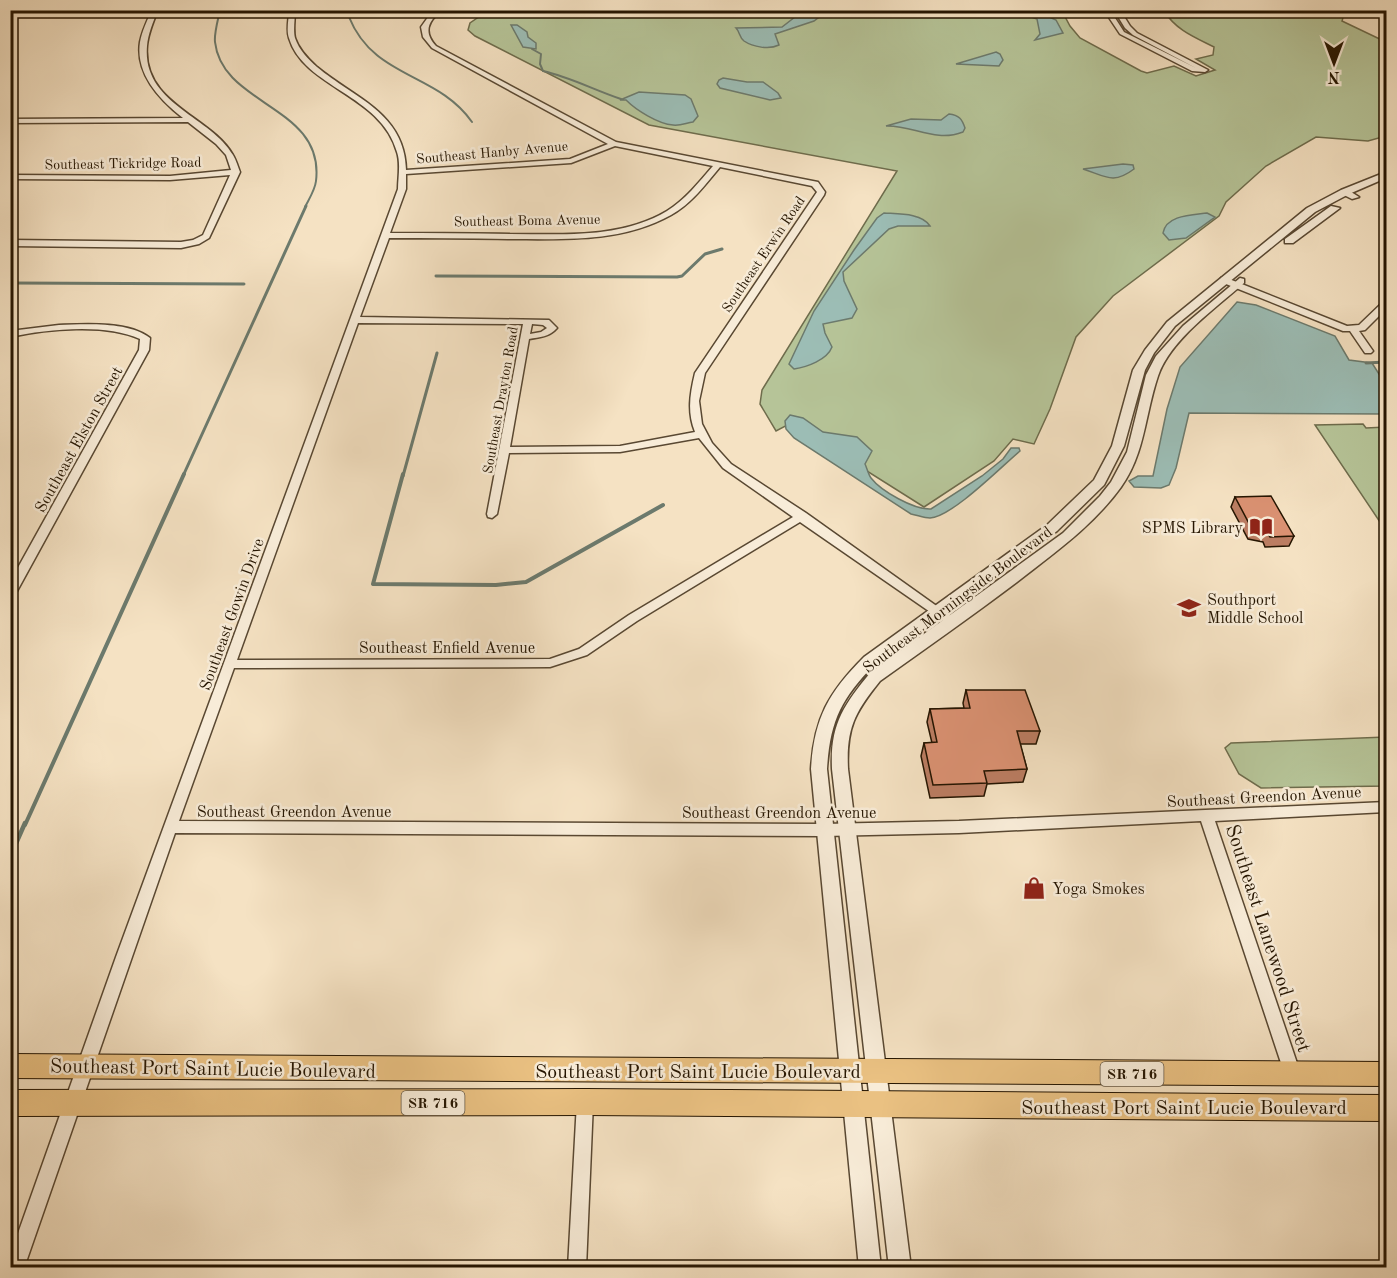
<svg xmlns="http://www.w3.org/2000/svg" width="1397" height="1278" font-family="'Old Standard TT',serif">
	<style>
		.green { fill: #b6c498; stroke: #6e6c4c; stroke-width: 1.5 }
		.water { fill: #9cbdb5; stroke: #6c7a6d; stroke-width: 1.5 }
		.lines { fill: none; stroke-linecap: round; stroke-linejoin: round }
		.stream-far3 { stroke: #6c7a6d; stroke-width: 2 }
		.stream-far2 { stroke: #6c7a6d; stroke-width: 3 }
		.stream-far1 { stroke: #6c7a6d; stroke-width: 4 }
		.stream { stroke: #6c7a6d; stroke-width: 4.5 }
		.minor-casing { stroke: #594832; stroke-width: 3 }
		.tertiary-casing { stroke: #594832; stroke-width: 3 }
		.primary-casing { stroke: #251501; stroke-width: 2 }
		.minor { fill: #f8ecd8; fill-rule: evenodd }
		.tertiary { fill: #f8ecd8; fill-rule: evenodd }
		.primary { fill: #eac182; fill-rule: evenodd }
		.wall { fill: #bb7d62; stroke: #251501; stroke-width: 1.5 }
		.building { fill: #da9172; stroke: #251501; stroke-width: 1.5 }
		.labels { text-anchor: middle; stroke-width: 5; stroke-linejoin: round; paint-order: stroke }
		.far-street-label { font-size: 14px; fill: #251501; stroke: #f8ecd8 }
		.shield { fill: #f8ecd8; stroke: #645642; stroke-width: 1.5 }
		.shield-label { font-size: 15px; font-weight: bold; fill: #251501 }
		.street-label { font-size: 16px; fill: #251501; stroke: #f8ecd8 }
		.poi-label { font-size: 16px; fill: #251501; stroke: #f8ecd8; text-anchor: start }
		.near-street-label { font-size: 20px; fill: #251501; stroke: #f8ecd8 }
	</style>
	<rect width="100%" height="100%" fill="#f5e2c3"/>
	<filter id="stains"><feTurbulence type="fractalNoise" baseFrequency=".00333" numOctaves="4"/><feColorMatrix values="0 0 0 0 .2 0 0 0 0 .09 0 0 0 0 .02 0 0 0 .5 -.17"/></filter>
	<radialGradient id="worn" r=".72"><stop offset=".6" stop-color="#630" stop-opacity="0"/><stop offset="1" stop-color="#630" stop-opacity=".3"/></radialGradient>
	<path class="green" d="M489 10 1062 11 1070 26 1080 38 1141 71 1147 73 1174 66 1196 76 1215 70 1196 59 1213 55 1214 47C1194 37 1176 30 1164 11H1345L1342 21 1386 42V136L1368 141 1316 137 1266 166 1226 202 1219 216 1113 296 1076 337 1050 409 1034 444 1013 439 994 461 924 507 791 423 776 431 760 404 762 390 897 171 649 125 475 36 468 30 470 23Z
		M1363 424 1366 428 1386 427V523L1380 522 1315 425Z
		M1386 737V786L1261 788 1239 774 1225 748 1231 743Z"/>
	<path class="water" d="M804 10 827 11 814 21 775 34 779 45C769 50 753 47 744 41 739 37 740 32 736 28L782 27Z
		M1023 11H1044L1049 17 1056 20 1063 33 1035 40 1040 34 1037 19 1026 15Z
		M511 25H517L527 32 528 37 536 43V49L523 47Z
		M996 52 1000 54 1003 60 999 66 956 64Z
		M723 78 747 82H763L778 93 781 98 770 100 720 88 717 84 719 80Z
		M639 92 685 95 691 99 698 116 693 122C686 123 680 126 673 125 658 124 636 110 626 100H620Z
		M949 114C959 115 962 119 965 128L963 132C935 143 913 125 886 126L911 119 941 120Z
		M1123 164 1133 165 1134 169C1113 185 1105 176 1083 169Z
		M884 213C898 214 922 213 930 226H898L889 229 843 272 844 281 857 309 852 318 823 324 825 333 832 347C827 360 807 367 794 369L789 364 814 311 854 250 877 218Z
		M1207 213 1215 217 1186 238 1169 240 1163 233C1166 215 1192 215 1207 213Z
		M1237 302 1256 305 1335 336 1349 360 1372 363 1386 385V414L1189 413 1176 468 1169 485 1161 488 1134 487 1129 481 1138 476H1153L1167 409 1180 367Z
		M790 415 803 418 823 432 857 437 872 451 865 464C867 468 868 474 871 478 881 491 914 510 931 509L982 476 1003 459 1011 448H1019L1020 451C1002 466 952 517 930 518 924 518 917 515 911 514L794 438 786 429 785 421Z"/>
	<g class="lines">
		<path class="stream-far3" d="M220 10C218 20 214 33 215 42 222 106 325 106 316 181 315 190 309 199 305 207
			M349 17C374 79 437 72 472 122
			M532 49 541 54 540 64 543 71C570 77 594 90 621 99"/>
		<path class="stream-far2" d="M436 276 677 277 682 276 705 254 722 249
			M10 283 244 284
			M1366 363 1386 362
			M183 476 306 206
			M403 476 437 353"/>
		<path class="stream-far1" d="M403 474 373 584 496 585 526 582 663 505
			M25 825 184 474"/>
		<path class="stream" d="M10 857 25 823"/>
		<g class="minor-casing">
			<path id="minor" d="M152 10H158C153 22 148 34 147 46 142 104 211 116 233 155 236 160 238 167 240 172L209 238 199 244 181 248 10 246V240L181 242 193 240 203 235 230 175 170 180 10 179V175L170 176 231 170 226 155 216 144 188 122 10 123V119L183 118C160 100 135 74 140 42 142 31 147 21 152 10Z
				M289 10H295C295 19 293 30 295 38 299 50 308 59 317 67 354 98 405 113 406 170L570 159 608 144 432 48 423 37 421 27 431 13 442 10C428 21 423 32 436 46L616 142 818 182 825 192 824 195 705 373 699 401 702 424 712 443 731 464 806 513 959 622 953 626 949 625 800 522 637 621 587 655 550 667 234 668 179 821 824 824 959 821 1386 802V812L1215 821 1301 1075 1299 1080 1293 1083 1287 1080 1285 1075 1201 821 959 833 824 836 175 833 24 1268H10V1256L116 957 398 189C398 178 401 163 397 152 381 94 304 88 289 38 286 30 289 19 289 10ZM615 146 713 166C699 182 685 200 667 211 620 239 562 234 510 234 470 233 430 233 390 233L406 189V174L571 163ZM720 167 812 186 817 192 695 373C690 394 687 412 695 432L620 446 510 447 529 339C540 337 549 337 557 328L549 320 360 317 389 238C429 238 468 238 508 239 563 239 621 243 671 215 691 204 705 185 720 167ZM358 323 523 324 487 514 488 517 492 518 497 514 509 453 620 452 699 438 723 468 793 517 629 615 579 649 550 659 237 660ZM532 324 543 325 547 328 541 332 530 334Z
				M1104 10H1110L1124 32 1196 68 1133 35 1125 28 1114 10H1120L1130 26 1137 33 1208 70 1205 72 1192 71 1120 34Z
				M1342 190H1348L1359 197 1352 199 1342 194Z
				M1224 277 1347 326 1359 325 1383 302 1386 301V309L1365 330 1359 331 1373 351 1371 353H1365L1350 331H1343L1221 282V278Z
				M59 325C84 324 129 321 150 338L149 350 16 593 10 597V582L139 350 140 339C106 323 47 329 10 337V331Z
				M585 1094 591 1096 593 1102 586 1268H568L577 1102 579 1096Z"/>
		</g>
		<g class="tertiary-casing">
			<path id="tertiary" d="M1386 172V178L1349 194 1315 212 1175 326 1154 353 1145 370 1124 446 1104 485 1057 531 874 665C841 699 830 721 827 769L881 1268H859L811 769C814 719 828 693 864 657L1047 525 1094 480 1112 446 1133 370 1145 350 1167 322 1307 208 1341 190Z
				M1331 206 1340 208 1293 243H1285V239Z
				M1240 278 1244 279V283C1216 308 1170 340 1158 376 1145 414 1145 454 1121 487 1093 526 1054 553 1017 582 972 616 926 648 880 681 855 712 846 728 848 769L911 1268H889L832 769C830 725 843 706 870 673L1063 533 1100 496 1111 482 1127 452 1146 375 1156 356 1183 326Z"/>
		</g>
		<g class="primary-casing">
			<path id="primary" d="M10 1054 1386 1062V1086L10 1078Z
				M585 1089 1386 1095V1121L585 1115 10 1116V1090Z"/>
		</g>
		<use href="#minor" class="minor"/>
		<use href="#tertiary" class="tertiary"/>
		<use href="#primary" class="primary"/>
	</g>
	<path class="wall" d="M1235 497 1294 536 1289 546 1265 547 1263 542 1248 539 1231 507Z
		M966 690 1040 731 1036 744H1020L1027 769 1023 782 987 784 984 796 930 798 921 756 924 743H932L927 722 930 709 964 708 963 703Z"/>
	<path class="building" d="M1271 496 1294 536 1270 537 1267 532 1252 529 1235 497Z
		M966 690H1025L1040 731H1017L1027 769 984 771 987 783 933 785 924 743 937 742 930 709 970 708Z"/>
	<defs>
		<g id="library-bare" transform="scale(1.8)"><path d="M-6-4Q-3-5.5-.7-3.5V5Q-3 3-6 4ZM6-4Q3-5.5 .7-3.5V5Q3 3 6 4Z" fill="#8f2418" stroke="#f8ecd8" stroke-width="2.5" paint-order="stroke"/></g>
		<g id="school-bare" transform="scale(1.8)"><path d="M0-5L7-2L0 1L-7-2ZM-4 1L0 2.5L4 1V4Q0 6-4 4Z" fill="#8f2418" stroke="#f8ecd8" stroke-width="2.5" paint-order="stroke"/></g>
		<g id="shop-bare" transform="scale(1.8)"><path d="M-5-2.5h2.3a2.7 3.5 0 0 1 5.4 0H5L5.5 6h-11ZM-1.5-2.5h3a1.5 2.3 0 0 0-3 0Z" fill="#8f2418" stroke="#f8ecd8" stroke-width="2.5" paint-order="stroke"/></g>
	</defs>
	<g fill-rule="evenodd">
		<use href="#library-bare" x="1261" y="527"/>
		<use href="#school-bare" x="1189" y="608"/>
		<use href="#shop-bare" x="1034" y="888"/>
	</g>
	<g class="labels">
		<g class="far-street-label">
			<text transform="translate(492 152) rotate(-5)" y="5">Southeast Hanby Avenue</text>
			<text transform="translate(123 163) rotate(-1)" y="5">Southeast Tickridge Road</text>
			<text transform="translate(527 220) rotate(-1)" y="5">Southeast Boma Avenue</text>
			<text transform="translate(763 254) rotate(-56)" y="5">Southeast Erwin Road</text>
			<text transform="translate(500 400) rotate(-80)" y="5">Southeast Drayton Road</text>
		</g>
		<g class="shield">
			<rect x="1100.5" y="1062" width="63" height="24" rx="4.5"/>
			<rect x="401.5" y="1091" width="63" height="24" rx="4.5"/>
		</g>
		<g class="shield-label">
			<text x="1132" y="1079">SR 716</text>
			<text x="433" y="1108">SR 716</text>
		</g>
		<g class="street-label">
			<text transform="translate(78 439) rotate(-61)" y="6">Southeast Elston Street</text>
			<text transform="translate(957 599) rotate(-37)" y="6">Southeast Morningside Boulevard</text>
			<text transform="translate(231 614) rotate(-70)" y="6">Southeast Gowin Drive</text>
			<text x="447" y="653">Southeast Enfield Avenue</text>
			<text transform="translate(1264 796) rotate(-3)" y="6">Southeast Greendon Avenue</text>
			<text x="294" y="817">Southeast Greendon Avenue</text>
			<text x="779" y="818">Southeast Greendon Avenue</text>
		</g>
		<g class="poi-label">
			<text x="1243" y="533" text-anchor="end">SPMS Library</text>
			<text x="1207" y="605">Southport<tspan x="1207" dy="18">Middle School</tspan></text>
			<text x="1052" y="894">Yoga Smokes</text>
		</g>
		<g class="near-street-label">
			<text transform="translate(1269 938) rotate(72)" y="7">Southeast Lanewood Street</text>
			<text transform="translate(213 1068) rotate(1)" y="7">Southeast Port Saint Lucie Boulevard</text>
			<text x="698" y="1078">Southeast Port Saint Lucie Boulevard</text>
			<text x="1184" y="1114">Southeast Port Saint Lucie Boulevard</text>
		</g>
	</g>
	<rect width="1397" height="1278" fill="none" stroke="#f5e2c3" stroke-width="36"/>
	<rect x="12" y="12" width="1373" height="1254" fill="none" stroke="#251501" stroke-width="3"/>
	<rect x="18" y="18" width="1361" height="1242" fill="none" stroke="#251501" stroke-width="1.5"/>
	<g transform="translate(1334 63) rotate(180)" stroke="#f8ecd8" stroke-width="4.5" paint-order="stroke">
	<path d="M0-4.5L10 22L0 15L-10 22Z" fill="#251501"/>
	<text y="-9" font-size="16" font-weight="bold" text-anchor="middle" fill="#251501">N</text>
	</g>
	<rect width="100%" height="100%" filter="url(#stains)"/>
	<rect width="100%" height="100%" fill="url(#worn)"/>
</svg>
